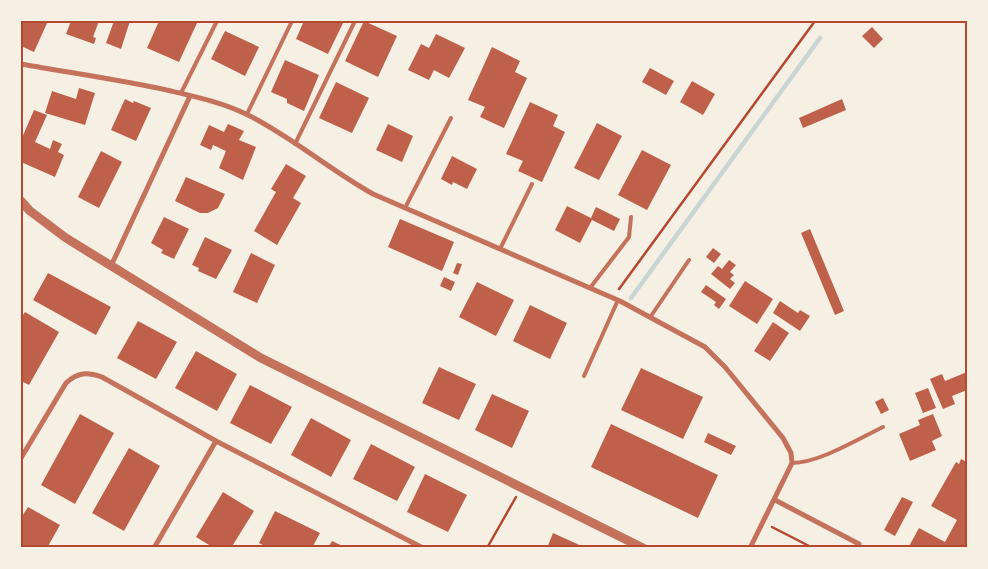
<svg xmlns="http://www.w3.org/2000/svg" width="988" height="569" font-family="Quicksand,sans-serif">
	<style>
		.lines { fill: none; stroke-linecap: round; stroke-linejoin: round }
		.stream { stroke: #c9d6d2; stroke-width: 4.5 }
		.building { fill: #bf614a }
		.path { stroke: #b5482f; stroke-width: 2.5 }
		.service { stroke: #c5725c; stroke-width: 4 }
		.minor { stroke: #c5725c; stroke-width: 5 }
		.tertiary { stroke: #c5725c; stroke-width: 9 }
		.neatline { fill: none; stroke: #b5482f; stroke-width: 2 }
	</style>
	<rect width="100%" height="100%" fill="#f6efe4"/>
	<g class="lines">
		<path class="stream" d="M631 298 820 38"/>
	</g>
	<path class="building" d="M21 21H48L34 52 21 46Z
		M71 21H99L93 37 96 38 94 44 66 34Z
		M114 21H130L121 49 106 43Z
		M159 21 197 23 179 62 147 48Z
		M304 21H344L328 54 296 39Z
		M364 21 397 36 378 77 345 61Z
		M872 27 883 39 874 48 862 36Z
		M225 31 259 47 245 76 211 59Z
		M436 34 465 48 449 78 434 70 429 80 408 70 421 44 429 48Z
		M492 47 520 61 515 72 527 78 504 128 480 117 485 107 468 100Z
		M285 60 319 75 304 111 287 103V99L271 92Z
		M650 68 674 81 666 95 642 82Z
		M692 81 715 94 703 115 680 102Z
		M336 82 369 98 352 133 319 118Z
		M79 88 95 93 85 125 45 113 52 91 76 99Z
		M125 99 133 103 134 101 151 108 136 141 111 130Z
		M842 99 846 110 803 128 799 118Z
		M530 102 558 115 553 126 565 132 542 182 518 171 523 161 506 154Z
		M34 110 47 115 35 142 50 149 53 140 62 144 58 152 64 155 55 177 21 162V140Z
		M597 123 622 136 599 180 574 168Z
		M228 124 244 131 239 140 256 147 243 180 219 168 226 151 213 145 211 150 200 145 209 125 224 132Z
		M388 124 413 136 402 162 376 150Z
		M642 150 671 165 647 210 618 195Z
		M101 151 122 162 99 208 78 197Z
		M452 156 477 169 467 189 453 182 452 185 441 179Z
		M286 164 306 176 293 198 301 203 277 245 254 231 276 192 271 189Z
		M186 177 225 194 218 208 208 213H200L175 201Z
		M567 206 591 218 596 207 620 219 614 231 592 220 580 243 555 230Z
		M164 217 189 229 174 259 161 253 163 250 151 243Z
		M400 219 454 242 442 271 388 247Z
		M810 229 844 311 835 315 801 233Z
		M205 237 232 250 216 279 198 271 199 268 192 265Z
		M713 248 721 254 714 263 706 257Z
		M251 253 275 265 257 303 233 292Z
		M729 260 736 265 730 272 734 275 730 279 735 283 730 289 711 274 718 266 722 269Z
		M457 263 462 264 458 275 453 273Z
		M48 273 111 307 96 335 33 300Z
		M444 277 455 282 451 291 440 286Z
		M745 281 773 299 757 324 729 306Z
		M477 282 514 300 496 336 459 317Z
		M706 285 726 299 719 309 714 305 716 302 701 292Z
		M780 301 798 313 800 310 810 316 800 331 773 313Z
		M530 305 567 323 550 359 513 341Z
		M25 312 59 332 29 385 21 381V318Z
		M138 321 177 342 156 379 117 358Z
		M773 322 789 333 770 361 754 351Z
		M196 351 237 374 217 411 175 388Z
		M439 367 476 384 459 420 422 403Z
		M641 368 703 397 683 439 621 410Z
		M967 372V390L952 396 955 404 943 409 930 379 942 374 945 381Z
		M250 385 292 407 271 444 230 423Z
		M928 388 936 408 923 413 915 393Z
		M492 394 529 411 512 448 475 430Z
		M883 398 889 410 881 414 875 402Z
		M80 414 114 433 75 504 41 485Z
		M933 414 942 436 932 441 936 450 910 461 899 434 920 425 918 420Z
		M311 418 351 440 331 477 291 455Z
		M611 424 718 475 698 518 591 467Z
		M708 433 736 446 731 455 704 442Z
		M371 444 415 467 397 501 353 479Z
		M129 448 160 466 124 531 92 513Z
		M961 459 967 462V548H908L919 528 945 542 957 520 931 506 956 462 959 464Z
		M425 474 467 495 448 532 407 512Z
		M223 492 254 511 231 548H214L196 537Z
		M902 497 913 502 895 536 884 530Z
		M28 507 60 525 47 548H21V518Z
		M275 511 320 533 312 548H268L259 543Z
		M553 533 586 548H547Z
		M332 541 347 548H328Z"/>
	<g class="lines">
		<path class="path" d="M619 289 815 21
			M772 527 813 548
			M487 548 516 497"/>
		<path class="service" d="M181 93 217 21
			M247 114 292 21
			M295 144 355 21
			M405 208 451 118
			M500 249 532 184
			M590 288 629 237 631 217
			M651 316 689 260
			M584 376 618 300
			M792 463C819 463 858 439 883 427"/>
		<path class="minor" d="M21 64C71 73 122 80 171 91 197 97 224 103 248 115 292 137 330 170 373 194L620 301 705 347 725 367 783 438 791 453 792 463 750 548
			M111 266 190 96
			M21 458 66 383C78 372 87 372 102 377L216 441 423 548
			M775 500 859 544
			M154 548 216 441"/>
		<path class="tertiary" d="M21 201 30 211 66 238 261 358 643 548"/>
	</g>
	<rect width="988" height="569" fill="none" stroke="#f6efe4" stroke-width="45"/>
	<rect x="22" y="22" width="944" height="524" class="neatline"/>
</svg>
